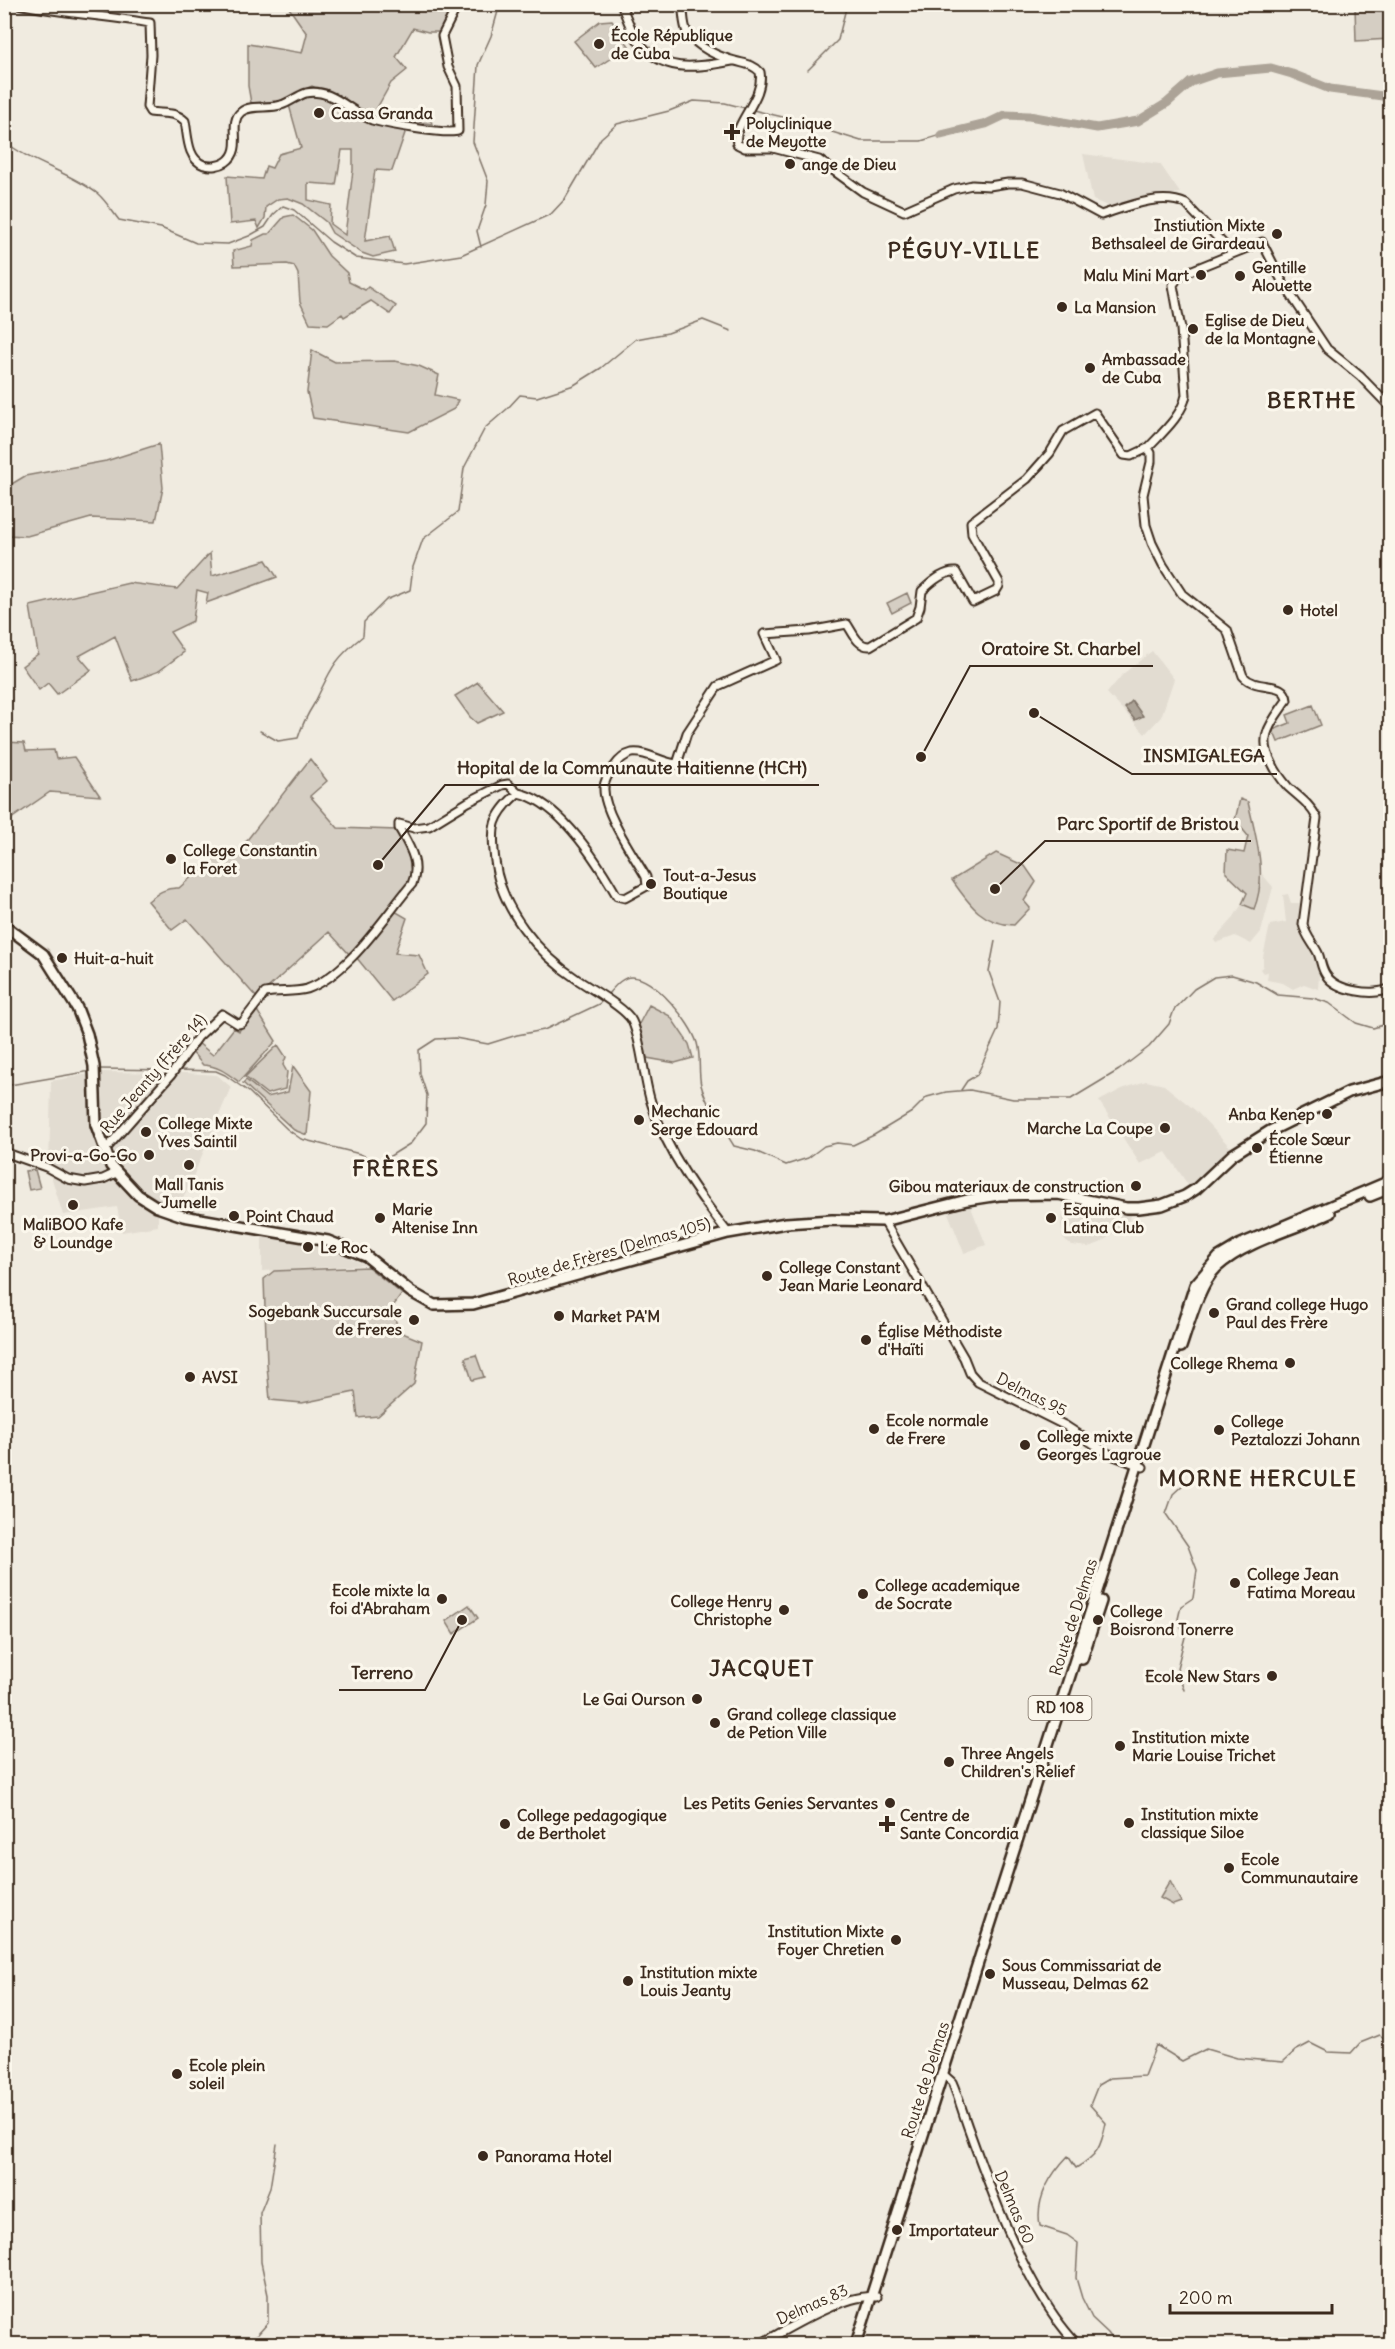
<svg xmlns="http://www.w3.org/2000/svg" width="1395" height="2349" font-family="Delius,sans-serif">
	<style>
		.built { fill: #e2dcd1 }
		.green { fill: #d5cec3; stroke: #887c70; stroke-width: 1.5; fill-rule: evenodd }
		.water { fill: #aca397; stroke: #7f7367; stroke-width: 1.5 }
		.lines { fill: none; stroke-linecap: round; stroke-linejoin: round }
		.stream { stroke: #7f7367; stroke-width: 1.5 }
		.river { stroke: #aca397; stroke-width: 9 }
		.minor-casing { stroke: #3b2a1e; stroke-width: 11 }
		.major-casing { stroke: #3b2a1e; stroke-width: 14 }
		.minor { stroke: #fbf7ec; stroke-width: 7 }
		.major { stroke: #fbf7ec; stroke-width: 9 }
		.poi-dot { fill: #3b2a1e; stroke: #fbf7ec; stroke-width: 2 }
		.labels { text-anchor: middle; stroke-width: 6; stroke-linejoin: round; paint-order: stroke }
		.shield { fill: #fbf7ec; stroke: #75685c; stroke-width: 1.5 }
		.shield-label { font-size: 15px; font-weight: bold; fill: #3b2a1e }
		.poi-label { font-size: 16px; font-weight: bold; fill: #3b2a1e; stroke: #fbf7ec; text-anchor: start }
		.street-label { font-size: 16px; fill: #3b2a1e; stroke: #fbf7ec }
		.district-label { font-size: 22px; font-weight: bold; letter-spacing: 1.5px; fill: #3b2a1e; stroke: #fbf7ec }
		.leader { fill: none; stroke: #3b2a1e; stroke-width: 2 }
		.callout-dot { fill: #3b2a1e; stroke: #fbf7ec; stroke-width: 2 }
		.callout-label { font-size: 18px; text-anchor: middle; font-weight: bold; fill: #3b2a1e; stroke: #fbf7ec; stroke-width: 6; stroke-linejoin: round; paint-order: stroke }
	</style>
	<rect width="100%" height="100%" fill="#f0ebe0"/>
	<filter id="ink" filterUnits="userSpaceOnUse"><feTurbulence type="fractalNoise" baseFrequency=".0167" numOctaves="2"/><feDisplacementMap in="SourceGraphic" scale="12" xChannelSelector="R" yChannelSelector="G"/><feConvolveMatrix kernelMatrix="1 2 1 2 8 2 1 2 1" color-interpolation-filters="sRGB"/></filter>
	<g filter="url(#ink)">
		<path class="built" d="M1083 154 1160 164 1180 193 1108 206 1093 200Z
			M1152 651 1174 679 1161 717 1145 734 1107 693 1123 674Z
			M1262 874 1273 887 1261 932 1251 944 1235 936 1216 943 1214 940 1232 920 1242 904 1255 909 1259 897Z
			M1288 894 1291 903H1300L1298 931 1313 953 1319 976 1318 989 1304 984 1293 989 1283 983 1267 980 1268 972 1263 973 1260 969 1263 966V957L1270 925 1286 922 1283 895Z
			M97 1072 187 1073 217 1075 231 1087 186 1193 175 1211 151 1200 117 1173 103 1135 98 1102Z
			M89 1074 94 1136 106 1171 142 1203 158 1212V1226L122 1232 117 1207 63 1215 49 1169 51 1081Z
			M1146 1081 1164 1085 1196 1111 1233 1150 1243 1152 1196 1197 1166 1152 1140 1164 1099 1101 1122 1089Z
			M1067 1198 1133 1213 1126 1224 1100 1243 1088 1247 1072 1245 1063 1238 1061 1224Z
			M970 1205 986 1245 964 1253 948 1213Z
			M262 1235 317 1244 366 1265 262 1271Z"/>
		<path class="green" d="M287 5 318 7 317 5H455L449 13 440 32H428L413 28 396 57 407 70 391 83 377 108 397 114 429 113 432 124 373 116 312 86 280 101 251 103 248 86V44L302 53 307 34Z
			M1383 5 1390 39 1356 41 1355 7Z
			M612 20 629 46 596 68 574 41 600 21Z
			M311 95 326 99 371 124 406 130 392 171 375 170 365 241 390 236 395 252 373 257 362 253 332 233 326 222 303 204 288 198 278 199 266 207 265 218 259 228 256 221 230 224 227 176 262 179 266 166 272 168 279 154 301 148 289 105ZM342 150H353V170L345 235 330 224 331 205 308 200V183L336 185Z
			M293 215 312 230 329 256 347 273 349 282 365 290 368 287 396 306 390 314 371 301 344 317 342 314 328 324 310 323 300 302 298 274 294 266 287 264 234 266 233 251 252 246 253 240 265 234H269L284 217Z
			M312 350 335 362 395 361 419 366 439 375 435 395 458 400 454 409 409 432 313 418 307 392Z
			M159 444 163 488 156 521 91 518 27 536 5 535V488L25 476 106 461Z
			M210 553 212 576 266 560 277 577 206 603 208 593 197 590 193 621 170 632 184 652 159 671 132 681 115 636 79 656 91 670 57 694 48 683 39 690 22 666 38 654 30 606 129 583 177 589Z
			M907 593 911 603 892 613 887 603Z
			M478 682 503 711 477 723 470 717 455 696Z
			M1313 705 1321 725 1278 742 1273 730 1290 723 1287 715Z
			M5 742 24 743 26 751 54 750 56 759 74 757 100 796 50 792 5 823Z
			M310 759 327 781 310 796 338 828 397 830 414 868 409 882 350 955 329 932 257 998 187 919 172 930 148 901C158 893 166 887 179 888L224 848 237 853Z
			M1240 799 1248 802C1256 838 1268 874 1254 909L1242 904 1247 893 1226 873 1227 850 1244 853 1248 836 1235 820Z
			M996 853 1025 866 1036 882 1024 901 1030 908 1014 925C982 924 969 904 952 880Z
			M393 910 407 918 395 953 419 955 428 974 392 1001 356 957Z
			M649 1005 670 1016 689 1044 693 1058 675 1063 647 1058 639 1024Z
			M256 1009 276 1041 239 1082C227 1073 219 1066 203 1065L191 1051 198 1043 213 1055 234 1028 239 1031Z
			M278 1045 286 1057 283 1065 287 1072 285 1089 267 1094 245 1077Z
			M293 1066 311 1091 307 1135 294 1130 243 1083 246 1080 267 1097 288 1092Z
			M35 1170 40 1188 29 1190 25 1171Z
			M368 1267 402 1294 391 1309 400 1332 422 1341 414 1384 378 1416 358 1418 355 1392 302 1403 270 1400 267 1365 264 1279 274 1271Z
			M476 1355 484 1377 472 1380 465 1358Z
			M469 1605 478 1618 454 1634 446 1621Z
			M1170 1881 1181 1902 1173 1905 1160 1898Z"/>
		<path class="water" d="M1132 701 1143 716 1135 720 1125 708Z"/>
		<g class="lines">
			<path class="stream" d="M808 70 838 40 847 4
				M753 110 787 118 861 141H921L941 135
				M4 141C33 164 70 172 98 194 106 201 112 211 119 220L161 228 196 243 228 244 249 236 265 227 273 215 283 206 294 210 331 242 356 258 404 264 461 255 551 214 565 199 601 138 617 124 669 111 694 101 725 103 745 108
				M481 247 477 231 486 205 488 181 473 142 478 65 491 36 500 4
				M260 731 278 741 298 738C302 725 307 715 314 704 331 670 332 661 363 636L364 622 386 600 410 590 413 567 423 539 458 512 464 468 485 428 507 409 520 395 537 397 574 385 601 368 636 339 668 333 703 320 731 331
				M606 996C613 989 621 977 631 977 655 977 691 1023 697 1043 701 1057 698 1072 701 1085 707 1107 722 1126 734 1146L755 1151 786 1165 808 1158 824 1146 837 1143 853 1145 874 1135 912 1112 927 1097 946 1092 970 1090 1013 1099H1071L1119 1070 1149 1047 1169 1024 1174 1010 1194 989 1214 977 1232 975 1256 982 1278 995 1313 998 1329 1003 1356 1023 1373 1028 1390 1023
				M99 1069 172 1070
				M177 1070 216 1071 225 1075 249 1092 287 1129 301 1139 360 1154 379 1163 411 1143 426 1123 427 1095 420 1074 419 1050 436 1039 455 1038 488 1044 517 1035 544 1030 599 1004 603 1000
				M4 1086 91 1071
				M961 1090 967 1081 977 1075 998 1030 1000 1002 989 972 995 941
				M1184 1690 1177 1668 1185 1637 1178 1619 1181 1606 1193 1598 1197 1570 1188 1546 1166 1514 1173 1494 1185 1483
				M249 2344 268 2323V2295L261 2262 260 2213 270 2188 277 2144
				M1116 2344 1108 2333 1092 2318 1082 2298 1076 2278 1078 2243 1067 2235 1040 2226C1035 2199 1049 2176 1068 2156L1076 2168C1098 2155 1101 2147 1106 2123L1090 2105 1098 2085 1110 2078 1144 2076 1156 2045 1182 2061 1206 2049 1237 2058 1283 2062 1295 2051 1310 2043 1328 2052 1351 2053 1360 2043 1380 2035 1390 2044"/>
			<path class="river" d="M941 135 986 124 1005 115 1029 116 1097 128 1138 121 1167 103 1191 82 1217 73 1271 68 1292 74 1330 89 1390 97"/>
			<g class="minor-casing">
				<path id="minor" d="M18 4C62 13 106 16 150 23L151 55 147 107 150 112C163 114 175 111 185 121 188 136 187 159 204 165 211 167 220 166 226 162 245 149 227 123 241 112 251 104 268 109 281 105 289 103 297 96 306 93 331 87 351 113 372 120 387 124 446 135 458 131L457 86 448 67 442 36 458 4
					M621 4C626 16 630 29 637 39 660 74 696 68 732 61
					M682 4C684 14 683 24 687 32 696 47 719 57 735 61 745 64 753 64 760 72 765 99 732 123 737 144L745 148H773L819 160 863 192 904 211 954 189 972 185 989 186 1008 183H1022L1060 193 1101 215C1126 207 1161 192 1186 204L1232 253
					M1148 448C1162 433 1182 416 1186 395L1181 329 1173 285 1177 279 1185 273 1262 242 1283 283 1327 349 1360 376 1390 407
					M399 824 414 828 429 826 468 802 502 785 508 784 518 793
					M105 1150 171 1075 198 1037 222 1014 238 1024 242 1023 265 993C278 990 293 993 307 989 349 974 384 917 412 884 421 863 409 846 399 828V824
					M4 1152 46 1167 68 1179 85 1182 103 1179 116 1173
					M884 1221 964 1358 970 1373 978 1382 1066 1426 1109 1454 1143 1467
					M728 1233C698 1194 667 1152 652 1105 643 1080 643 1044 632 1021 626 1008 591 989 578 980 538 954 501 909 495 861 491 827 492 816 518 793 559 801 597 861 617 896L625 898 647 886 646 877C634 856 603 812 604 788 604 780 609 773 614 767 618 761 624 755 632 753 647 751 662 763 677 764L687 733 718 686 776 660 764 634 809 631 847 624C853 633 858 647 870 646L916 618 920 607 922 591C930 583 944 571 956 572L973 602 996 591 999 586V582L972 534 971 522 1027 479 1050 453 1063 431 1095 413 1124 455 1131 456 1148 448 1151 453V462L1143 495 1146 525 1152 543 1163 565 1182 594 1227 630 1243 676C1257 692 1285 679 1287 700 1272 722 1257 736 1272 763 1276 772 1282 780 1288 787 1299 797 1310 804 1317 818L1303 924C1305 935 1313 943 1318 953 1321 960 1321 968 1326 975 1336 991 1375 997 1390 988
					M943 2074 952 2082C959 2098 963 2114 969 2130 993 2197 1028 2293 1077 2344
					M760 2344C788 2329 846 2292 877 2297"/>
			</g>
			<g class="major-casing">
				<path id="major" d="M4 925 43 954 77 1008 87 1034 94 1066 96 1125 111 1166 138 1195 157 1207 183 1216 328 1241 366 1256 411 1292 434 1305 473 1304 728 1233 786 1223 832 1220 884 1221 967 1200 999 1195 1058 1194 1126 1208H1139L1162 1205 1185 1196 1196 1189 1232 1155 1270 1131 1349 1092 1390 1081
					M1370 1196 1390 1188
					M1181 1347C1189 1324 1199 1284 1217 1267 1245 1241 1295 1229 1330 1213
					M1082 1659 1101 1601
					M856 2344 1195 1285 1219 1257 1239 1245 1390 1181"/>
			</g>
			<use href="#minor" class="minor"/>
			<use href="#major" class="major"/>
		</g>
	</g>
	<g class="poi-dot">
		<circle cx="599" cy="44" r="6"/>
		<circle cx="319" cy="113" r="6"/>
		<path d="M729 123h6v6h6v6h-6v6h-6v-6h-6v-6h6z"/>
		<circle cx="790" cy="164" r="6"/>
		<circle cx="1277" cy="234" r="6"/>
		<circle cx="1201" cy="275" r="6"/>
		<circle cx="1240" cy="276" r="6"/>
		<circle cx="1062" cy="307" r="6"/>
		<circle cx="1193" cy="329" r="6"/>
		<circle cx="1090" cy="368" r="6"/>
		<circle cx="1288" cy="610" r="6"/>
		<circle cx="171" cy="859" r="6"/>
		<circle cx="651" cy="884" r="6"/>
		<circle cx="62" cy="958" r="6"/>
		<circle cx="1327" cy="1114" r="6"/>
		<circle cx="639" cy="1120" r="6"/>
		<circle cx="1165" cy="1128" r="6"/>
		<circle cx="146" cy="1132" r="6"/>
		<circle cx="1257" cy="1148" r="6"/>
		<circle cx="149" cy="1155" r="6"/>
		<circle cx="189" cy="1165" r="6"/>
		<circle cx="1136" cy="1186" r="6"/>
		<circle cx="73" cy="1205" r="6"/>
		<circle cx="234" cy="1216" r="6"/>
		<circle cx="380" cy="1218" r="6"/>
		<circle cx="1051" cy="1218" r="6"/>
		<circle cx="308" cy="1247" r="6"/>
		<circle cx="767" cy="1276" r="6"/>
		<circle cx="1214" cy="1313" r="6"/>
		<circle cx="559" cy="1316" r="6"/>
		<circle cx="414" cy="1320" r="6"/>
		<circle cx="866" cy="1340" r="6"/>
		<circle cx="1290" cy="1363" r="6"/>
		<circle cx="190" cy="1377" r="6"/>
		<circle cx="874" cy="1429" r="6"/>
		<circle cx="1219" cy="1430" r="6"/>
		<circle cx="1025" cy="1445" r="6"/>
		<circle cx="1235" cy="1583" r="6"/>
		<circle cx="863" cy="1594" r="6"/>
		<circle cx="442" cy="1599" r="6"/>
		<circle cx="784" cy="1610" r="6"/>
		<circle cx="1098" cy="1620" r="6"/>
		<circle cx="1272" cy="1676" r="6"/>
		<circle cx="697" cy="1699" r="6"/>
		<circle cx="715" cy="1723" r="6"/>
		<circle cx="1120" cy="1746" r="6"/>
		<circle cx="949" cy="1762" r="6"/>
		<circle cx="890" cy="1803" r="6"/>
		<circle cx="1129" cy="1823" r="6"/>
		<circle cx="505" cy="1824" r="6"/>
		<path d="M884 1815h6v6h6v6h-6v6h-6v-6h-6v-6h6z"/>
		<circle cx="1229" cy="1868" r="6"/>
		<circle cx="896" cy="1940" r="6"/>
		<circle cx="990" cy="1974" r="6"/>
		<circle cx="628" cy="1981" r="6"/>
		<circle cx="177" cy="2074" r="6"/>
		<circle cx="483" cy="2156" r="6"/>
		<circle cx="897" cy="2230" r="6"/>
	</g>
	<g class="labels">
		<rect class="shield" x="1028.5" y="1696" width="63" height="24" rx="4.5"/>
		<g class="shield-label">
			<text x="1060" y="1713">RD 108</text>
		</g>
		<g class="poi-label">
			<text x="611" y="41">École République<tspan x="611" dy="18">de Cuba</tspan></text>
			<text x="331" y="119">Cassa Granda</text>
			<text x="746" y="129">Polyclinique<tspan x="746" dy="18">de Meyotte</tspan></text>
			<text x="802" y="170">ange de Dieu</text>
			<text x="1265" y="231" text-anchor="end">Instiution Mixte<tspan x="1265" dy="18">Bethsaleel de Girardeau</tspan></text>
			<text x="1252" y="273">Gentille<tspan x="1252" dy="18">Alouette</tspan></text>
			<text x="1189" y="281" text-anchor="end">Malu Mini Mart</text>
			<text x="1074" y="313">La Mansion</text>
			<text x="1205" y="326">Eglise de Dieu<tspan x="1205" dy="18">de la Montagne</tspan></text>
			<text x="1102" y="365">Ambassade<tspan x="1102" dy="18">de Cuba</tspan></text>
			<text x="1300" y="616">Hotel</text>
			<text x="183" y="856">College Constantin<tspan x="183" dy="18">la Foret</tspan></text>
			<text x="663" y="881">Tout-a-Jesus<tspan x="663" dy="18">Boutique</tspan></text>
			<text x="74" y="964">Huit-a-huit</text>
			<text x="651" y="1117">Mechanic<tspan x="651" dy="18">Serge Edouard</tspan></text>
			<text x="1315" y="1120" text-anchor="end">Anba Kenep</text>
			<text x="158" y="1129">College Mixte<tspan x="158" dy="18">Yves Saintil</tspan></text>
			<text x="1153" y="1134" text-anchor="end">Marche La Coupe</text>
			<text x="1269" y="1145">École Sœur<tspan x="1269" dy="18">Étienne</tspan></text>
			<text x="137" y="1161" text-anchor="end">Provi-a-Go-Go</text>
			<text x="189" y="1190" text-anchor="middle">Mall Tanis<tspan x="189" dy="18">Jumelle</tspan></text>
			<text x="1124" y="1192" text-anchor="end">Gibou materiaux de construction</text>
			<text x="392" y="1215">Marie<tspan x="392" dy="18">Altenise Inn</tspan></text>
			<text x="1063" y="1215">Esquina<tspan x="1063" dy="18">Latina Club</tspan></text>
			<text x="246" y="1222">Point Chaud</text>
			<text x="73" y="1230" text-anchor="middle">MaliBOO Kafe<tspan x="73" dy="18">&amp; Loundge</tspan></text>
			<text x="320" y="1253">Le Roc</text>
			<text x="779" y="1273">College Constant<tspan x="779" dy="18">Jean Marie Leonard</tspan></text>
			<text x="1226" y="1310">Grand college Hugo<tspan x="1226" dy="18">Paul des Frère</tspan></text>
			<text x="402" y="1317" text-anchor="end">Sogebank Succursale<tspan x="402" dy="18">de Freres</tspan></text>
			<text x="571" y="1322">Market PA'M</text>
			<text x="878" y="1337">Église Méthodiste<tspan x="878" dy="18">d'Haïti</tspan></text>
			<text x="1278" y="1369" text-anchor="end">College Rhema</text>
			<text x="202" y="1383">AVSI</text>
			<text x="886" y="1426">Ecole normale<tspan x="886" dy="18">de Frere</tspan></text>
			<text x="1231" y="1427">College<tspan x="1231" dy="18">Peztalozzi Johann</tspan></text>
			<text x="1037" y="1442">College mixte<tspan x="1037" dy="18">Georges Lagroue</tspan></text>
			<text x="1247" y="1580">College Jean<tspan x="1247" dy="18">Fatima Moreau</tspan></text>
			<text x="875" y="1591">College academique<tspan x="875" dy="18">de Socrate</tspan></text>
			<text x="430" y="1596" text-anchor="end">Ecole mixte la<tspan x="430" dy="18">foi d'Abraham</tspan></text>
			<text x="772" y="1607" text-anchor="end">College Henry<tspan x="772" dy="18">Christophe</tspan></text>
			<text x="1110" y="1617">College<tspan x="1110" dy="18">Boisrond Tonerre</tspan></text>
			<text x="1260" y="1682" text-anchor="end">Ecole New Stars</text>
			<text x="685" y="1705" text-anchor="end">Le Gai Ourson</text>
			<text x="727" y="1720">Grand college classique<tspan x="727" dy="18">de Petion Ville</tspan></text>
			<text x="1132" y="1743">Institution mixte<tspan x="1132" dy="18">Marie Louise Trichet</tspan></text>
			<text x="961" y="1759">Three Angels<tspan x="961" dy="18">Children's Relief</tspan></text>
			<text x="878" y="1809" text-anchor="end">Les Petits Genies Servantes</text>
			<text x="1141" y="1820">Institution mixte<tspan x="1141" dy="18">classique Siloe</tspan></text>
			<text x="517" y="1821">College pedagogique<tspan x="517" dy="18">de Bertholet</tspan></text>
			<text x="900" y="1821">Centre de<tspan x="900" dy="18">Sante Concordia</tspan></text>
			<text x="1241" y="1865">Ecole<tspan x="1241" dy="18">Communautaire</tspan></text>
			<text x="884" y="1937" text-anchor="end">Institution Mixte<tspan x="884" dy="18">Foyer Chretien</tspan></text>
			<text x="1002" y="1971">Sous Commissariat de<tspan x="1002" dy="18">Musseau, Delmas 62</tspan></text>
			<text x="640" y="1978">Institution mixte<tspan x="640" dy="18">Louis Jeanty</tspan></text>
			<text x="189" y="2071">Ecole plein<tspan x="189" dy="18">soleil</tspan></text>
			<text x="495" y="2162">Panorama Hotel</text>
			<text x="909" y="2236">Importateur</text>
		</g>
		<g class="street-label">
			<text transform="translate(153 1073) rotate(-49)" y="6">Rue Jeanty (Frère 14)</text>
			<text transform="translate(609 1251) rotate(-16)" y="6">Route de Frères (Delmas 105)</text>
			<text transform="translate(1032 1394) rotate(27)" y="6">Delmas 95</text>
			<text transform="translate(1073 1617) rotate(-72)" y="6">Route de Delmas</text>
			<text transform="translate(925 2080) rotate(-72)" y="6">Route de Delmas</text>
			<text transform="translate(1015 2207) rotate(67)" y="6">Delmas 60</text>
			<text transform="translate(812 2304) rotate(-24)" y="6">Delmas 83</text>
		</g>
		<g class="district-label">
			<text x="964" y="258">PÉGUY-VILLE</text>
			<text x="1312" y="408">BERTHE</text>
			<text x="396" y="1176">FRÈRES</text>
			<text x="1258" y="1486">MORNE HERCULE</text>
			<text x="762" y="1676">JACQUET</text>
		</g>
	</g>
	<path class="leader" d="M921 757L970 666H1153M1034 713L1132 774H1277M378 865L445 785H819M995 889L1045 841H1251M462 1620L425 1690H339"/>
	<g class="callout-dot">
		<circle cx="921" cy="757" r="6"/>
		<circle cx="1034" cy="713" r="6"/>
		<circle cx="378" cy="865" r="6"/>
		<circle cx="995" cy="889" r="6"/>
		<circle cx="462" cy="1620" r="6"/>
	</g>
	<g class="callout-label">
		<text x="1061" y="655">Oratoire St. Charbel</text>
		<text x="1204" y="762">INSMIGALEGA</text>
		<text x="632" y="774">Hopital de la Communaute Haitienne (HCH)</text>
		<text x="1148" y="830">Parc Sportif de Bristou</text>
		<text x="382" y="1679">Terreno</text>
	</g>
	<rect width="1395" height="2349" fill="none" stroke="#fbf7ec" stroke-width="24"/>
	<rect x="12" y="12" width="1371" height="2325" fill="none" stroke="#3b2a1e" stroke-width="2" filter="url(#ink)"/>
	<path d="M1170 2304v9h162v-9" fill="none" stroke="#3b2a1e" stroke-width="3"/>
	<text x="1179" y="2304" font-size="18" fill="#3b2a1e" stroke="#fbf7ec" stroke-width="4.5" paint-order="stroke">200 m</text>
</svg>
